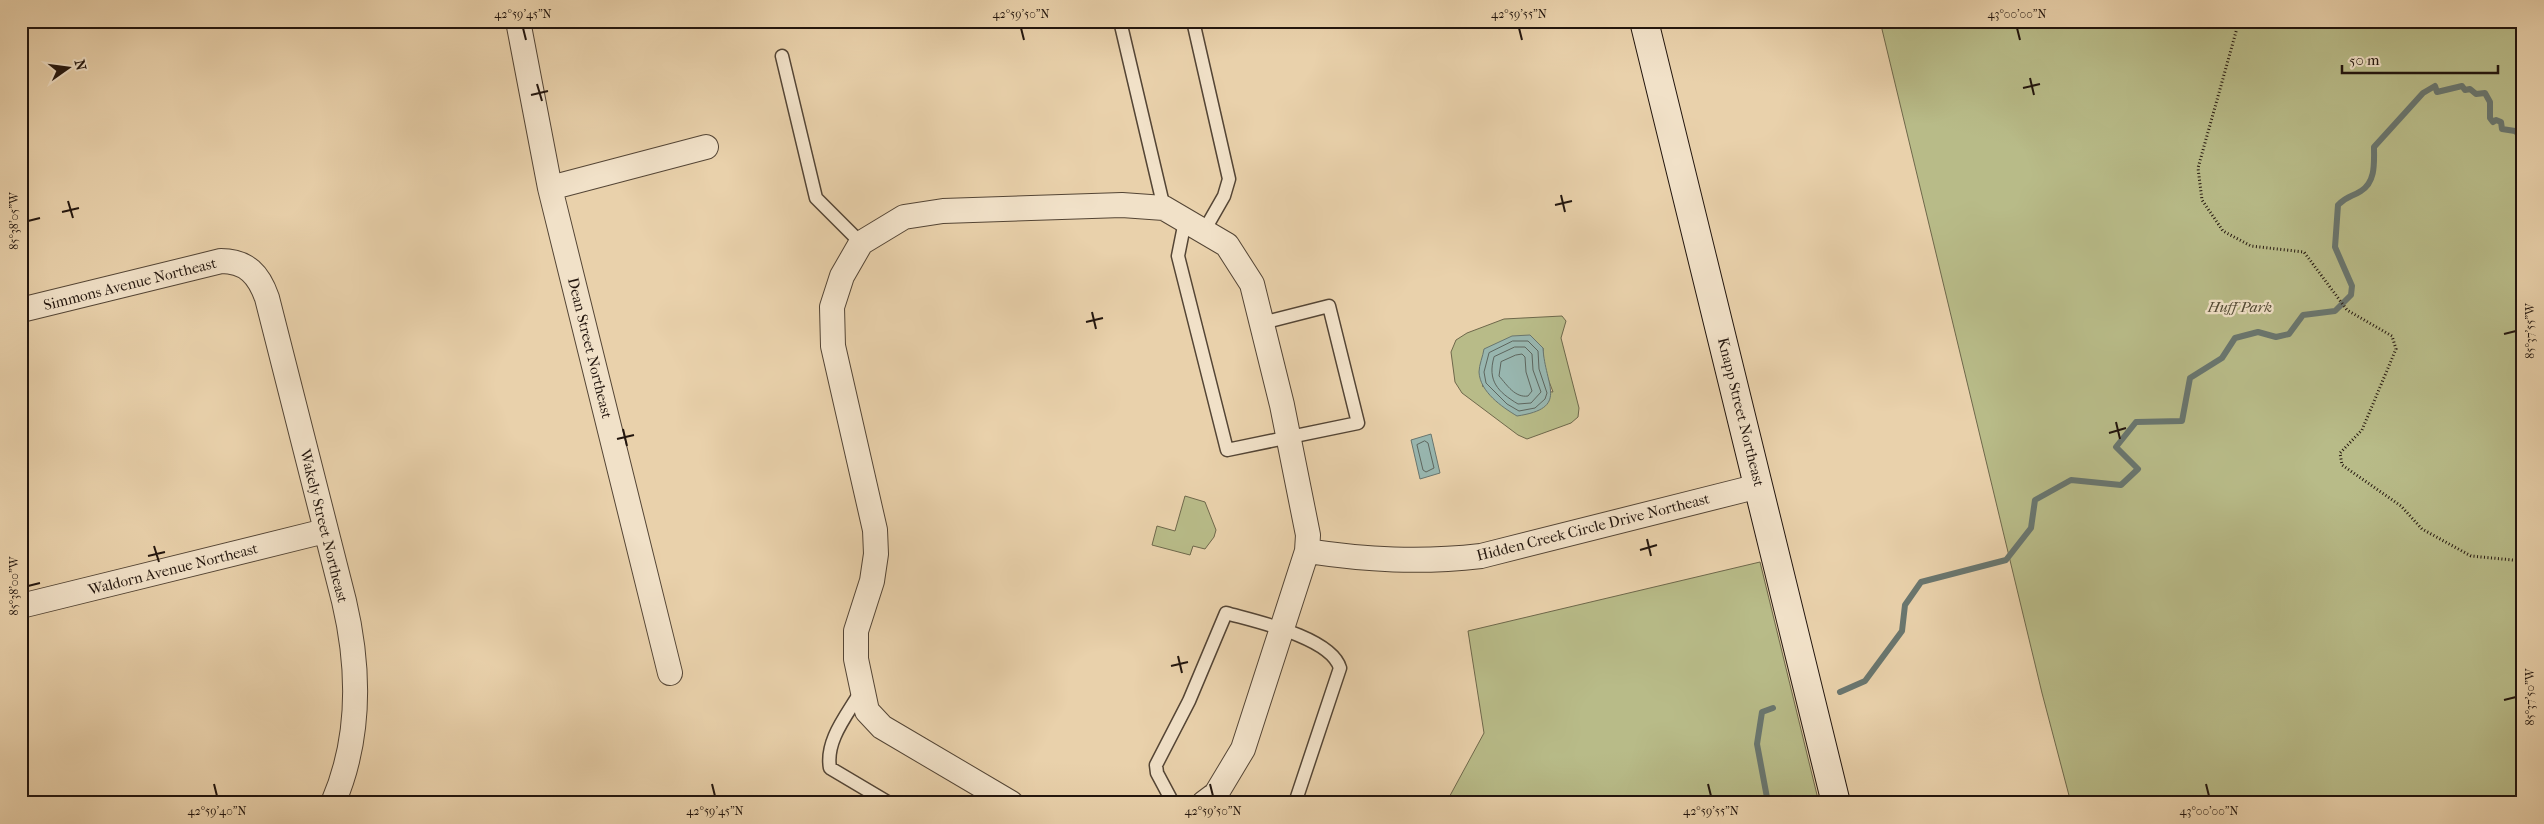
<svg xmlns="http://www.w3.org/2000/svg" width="2544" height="824" font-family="'IM FELL French Canon',serif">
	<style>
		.green { fill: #b8bb88; stroke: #6e684b; fill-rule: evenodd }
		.water { fill: #98b6af; stroke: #69766f }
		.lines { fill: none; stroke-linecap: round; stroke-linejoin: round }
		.shore { stroke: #5e665e; stroke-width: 1 }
		.stream { stroke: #69766f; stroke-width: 6 }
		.service-casing { stroke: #544535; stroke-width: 15 }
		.minor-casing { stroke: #544535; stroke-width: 26 }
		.secondary-casing { stroke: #23160e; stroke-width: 30 }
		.path { stroke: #23160e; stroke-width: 3; stroke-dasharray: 1 2.5; stroke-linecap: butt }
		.service { stroke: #f1e1c8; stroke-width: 12 }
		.minor { stroke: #f1e1c8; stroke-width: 24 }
		.secondary { stroke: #f1e1c8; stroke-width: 28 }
		.ticks { fill: none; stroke: #23160e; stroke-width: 2 }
		.labels { text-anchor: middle; stroke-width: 4.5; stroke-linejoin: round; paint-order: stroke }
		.street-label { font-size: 15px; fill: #23160e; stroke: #f1e1c8 }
		.park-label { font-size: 15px; font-style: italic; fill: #504833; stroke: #f1e1c8 }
		.neatline { fill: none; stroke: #23160e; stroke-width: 2 }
		.ticks-label { font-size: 12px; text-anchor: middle; fill: #23160e }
	</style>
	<rect width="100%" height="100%" fill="#e9d1ab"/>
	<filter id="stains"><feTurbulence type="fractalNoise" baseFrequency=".004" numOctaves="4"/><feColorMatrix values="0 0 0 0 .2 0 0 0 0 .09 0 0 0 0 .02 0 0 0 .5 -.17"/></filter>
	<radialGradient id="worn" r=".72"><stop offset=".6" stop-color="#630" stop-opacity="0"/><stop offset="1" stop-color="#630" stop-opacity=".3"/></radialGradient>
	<path class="green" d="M1880 21H2523V803H2071L2042 693Z
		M1562 316 1566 321 1561 338 1579 408 1578 417 1571 423 1527 439 1518 435 1462 393 1455 382 1451 352 1456 340 1467 333 1504 319ZM1543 348 1544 368 1553 392 1482 386Z
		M1185 496 1205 502 1216 530 1214 537 1205 549 1193 546 1190 555 1152 545 1157 526 1175 531Z
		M1760 562 1819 803H1446L1484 733 1468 631Z"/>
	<path class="water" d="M1530 335 1543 348C1545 386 1570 408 1517 416 1502 407 1480 392 1479 372 1479 365 1483 356 1484 349L1512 336Z
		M1431 434 1440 473 1420 479 1411 440Z"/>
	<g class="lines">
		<path class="shore" d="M1513 341H1528L1538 351 1539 369 1547 393 1545 399 1535 408 1519 411 1507 404 1486 383 1484 372 1489 353Z
			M1515 347H1525L1532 354 1533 370 1541 392 1531 403 1518 404C1498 392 1487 381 1494 357Z
			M1516 355 1522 354 1525 357 1526 372 1532 391 1528 396C1515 398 1507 385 1499 376L1501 362Z
			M1425 441 1428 443 1434 468 1426 472 1423 470 1417 445Z"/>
		<path class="stream" d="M1840 692 1865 681 1902 631 1905 605 1921 582 2006 560 2031 528 2035 500 2071 480 2121 485 2138 469 2116 447 2136 422 2182 421 2190 378 2222 358 2235 338 2258 332 2276 337 2289 334 2303 315 2335 311 2351 295 2352 286 2335 247 2338 205C2348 195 2352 197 2361 191 2376 182 2374 162 2374 147L2423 93 2435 86 2437 92 2462 86 2465 90 2470 89 2476 94 2485 93 2490 102V118L2493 122 2496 120 2501 122 2502 129 2515 131 2523 137
			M1768 803 1757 744 1762 712 1773 708"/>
		<g class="service-casing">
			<path id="service" d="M1120 21 1164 208
				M1193 21 1229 179 1224 196 1204 231
				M782 56 816 198 861 243
				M1185 221 1178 256 1227 450 1358 423 1329 306 1262 323
				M861 691C848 714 825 740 830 768L889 803
				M1173 803 1157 773 1156 765 1189 701 1226 613C1254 621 1331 637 1340 668L1295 803"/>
		</g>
		<g class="minor-casing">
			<path id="minor" d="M518 21 550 188 670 673
				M550 188 706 147
				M21 310 221 261C247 261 259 275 267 298L344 601C360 669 361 738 333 803
				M1307 551C1367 560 1420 563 1481 556L1759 486
				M21 606 325 531
				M1011 803 882 727 867 711 856 659V631L872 581 876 554 875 530 833 346 832 307 842 276 861 243 904 217 943 211 1122 205 1164 208 1227 245 1252 284 1282 405 1308 535 1307 551 1243 749 1216 794 1204 803"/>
		</g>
		<g class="secondary-casing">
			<path id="secondary" d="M1644 21 1836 803"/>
		</g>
		<path class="path" d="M2239 21 2198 168 2202 200 2223 231 2251 246 2304 252 2347 310 2392 336 2396 349 2362 430 2340 453 2342 465 2401 506 2422 529 2471 556 2523 561"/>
		<use href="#service" class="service"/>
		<use href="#minor" class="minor"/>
		<use href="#secondary" class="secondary"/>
	</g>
	<path class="ticks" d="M523 28 526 40M1021 28 1024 40M1519 28 1522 40M2017 28 2020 40M2030 78 2034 95M537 84 542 101M2023 88 2040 84M531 95 548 91M1561 195 1565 212M68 201 73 218M1555 205 1572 201M62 212 79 208M28 221 40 218M1092 312 1096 329M1086 322 1103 318M2504 334 2516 331M2116 422 2120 439M623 429 627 446M2109 433 2126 428M617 439 634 435M1647 539 1651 556M154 546 159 562M1640 550 1657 545M148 556 165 552M28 586 40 583M1178 656 1182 673M1171 666 1188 662M2504 700 2516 697M214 784 217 796M712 784 715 796M1210 784 1213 796M1708 784 1711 796M2206 784 2209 796"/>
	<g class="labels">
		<g class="street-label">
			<text transform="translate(130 284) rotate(-14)" y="5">Simmons Avenue Northeast</text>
			<text transform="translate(590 348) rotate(76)" y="5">Dean Street Northeast</text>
			<text transform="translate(1741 412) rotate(76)" y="5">Knapp Street Northeast</text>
			<text transform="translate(324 526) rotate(76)" y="5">Wakely Street Northeast</text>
			<text transform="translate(1593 527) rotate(-14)" y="5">Hidden Creek Circle Drive Northeast</text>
			<text transform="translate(173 569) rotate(-14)" y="5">Waldorn Avenue Northeast</text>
		</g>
		<g class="park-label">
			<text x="2240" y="312">Huff Park</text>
		</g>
	</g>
	<rect width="2544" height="824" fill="none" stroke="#e9d1ab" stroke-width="55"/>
	<g transform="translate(68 68) rotate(76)" stroke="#f1e1c8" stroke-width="4" paint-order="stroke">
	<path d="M0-4L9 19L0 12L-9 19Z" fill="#23160e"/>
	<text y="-8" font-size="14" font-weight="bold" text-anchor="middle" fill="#23160e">N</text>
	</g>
	<path d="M2342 65v8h156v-8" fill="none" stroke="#23160e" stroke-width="2.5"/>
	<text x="2349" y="65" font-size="15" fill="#23160e" stroke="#f1e1c8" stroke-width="4" paint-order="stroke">50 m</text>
	<rect x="28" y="28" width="2488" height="768" class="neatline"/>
	<g class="ticks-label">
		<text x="523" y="18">42°59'45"N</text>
		<text x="1021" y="18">42°59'50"N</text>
		<text x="1519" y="18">42°59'55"N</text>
		<text x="2017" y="18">43°00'00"N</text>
		<text transform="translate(14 221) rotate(-90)" y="4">85°38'05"W</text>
		<text transform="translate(2530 331) rotate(-90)" y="4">85°37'55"W</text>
		<text transform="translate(14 586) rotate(-90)" y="4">85°38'00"W</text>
		<text transform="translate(2530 697) rotate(-90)" y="4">85°37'50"W</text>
		<text x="217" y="815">42°59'40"N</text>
		<text x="715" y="815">42°59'45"N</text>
		<text x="1213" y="815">42°59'50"N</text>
		<text x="1711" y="815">42°59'55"N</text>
		<text x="2209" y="815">43°00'00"N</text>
	</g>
	<rect width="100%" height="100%" filter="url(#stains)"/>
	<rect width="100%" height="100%" fill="url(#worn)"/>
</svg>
